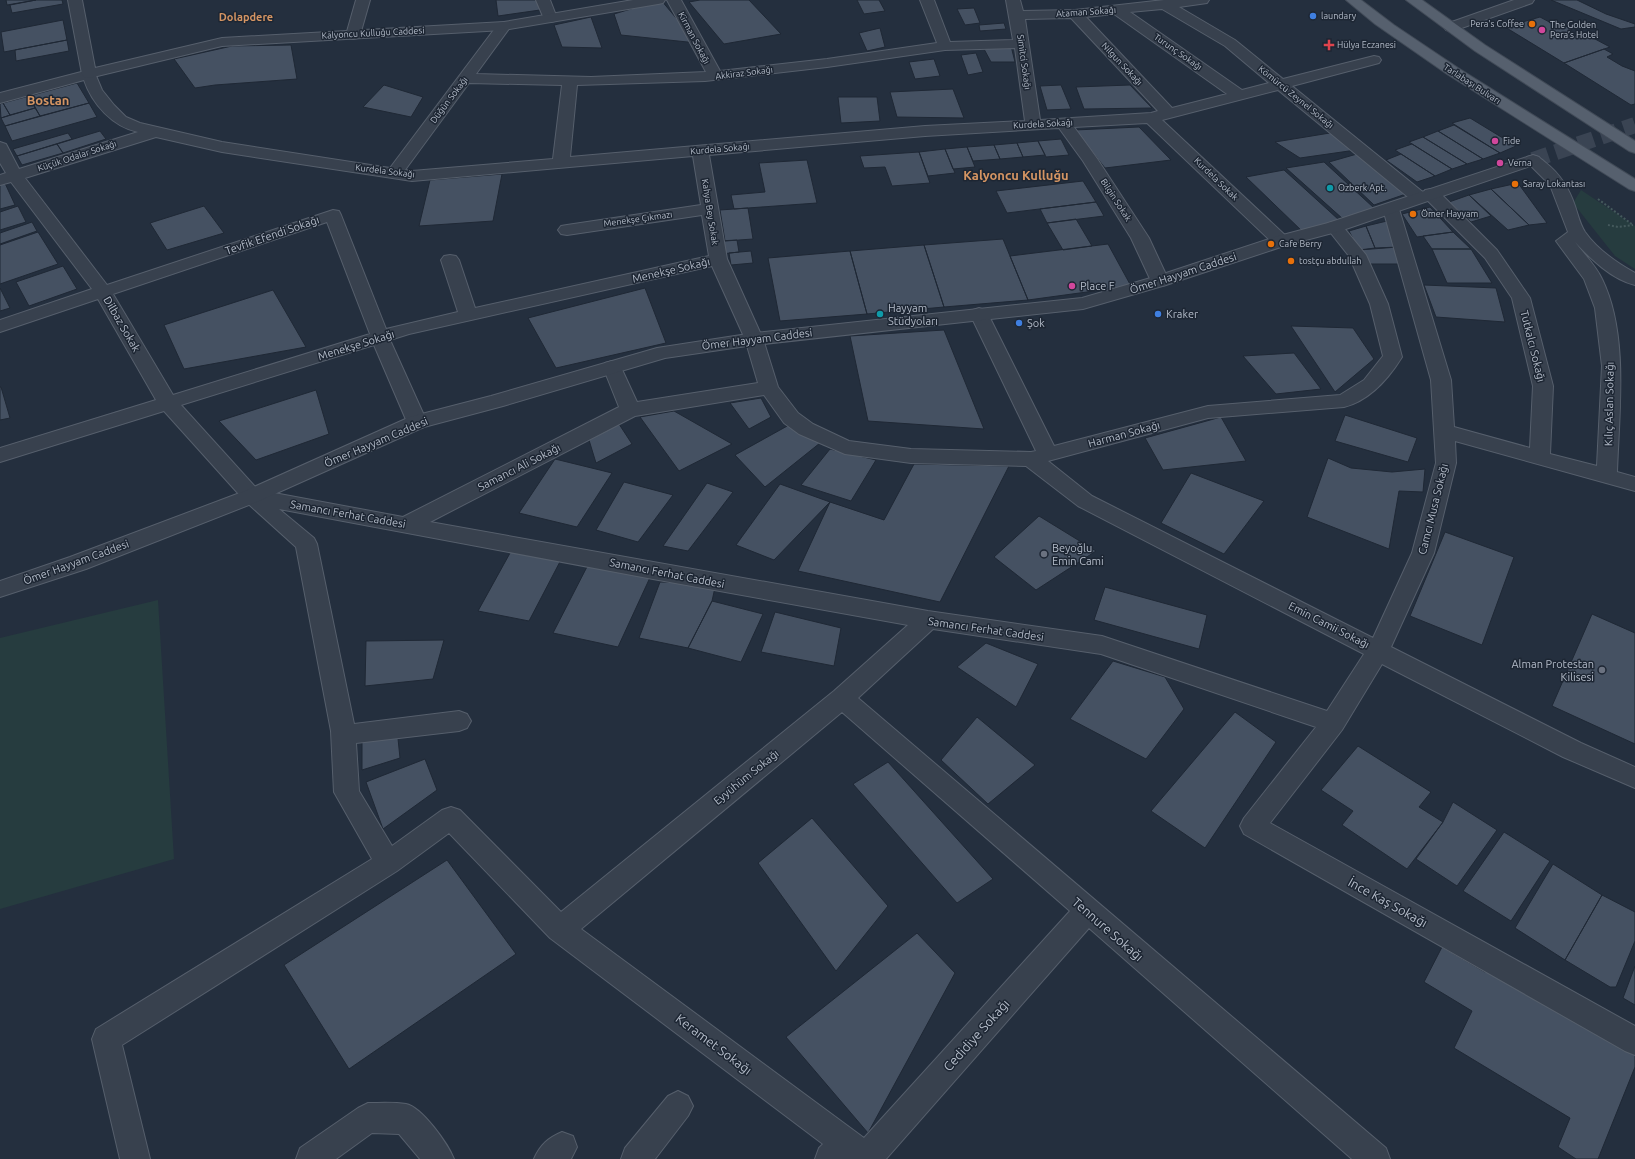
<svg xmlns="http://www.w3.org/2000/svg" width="1635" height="1159" font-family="Ubuntu,sans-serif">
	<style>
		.green { fill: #263c3f }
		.building { fill: #455162; stroke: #1f2835 }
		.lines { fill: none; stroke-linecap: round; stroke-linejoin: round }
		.minor-tunnel { stroke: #3a4453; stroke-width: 16; stroke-dasharray: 16 8; stroke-linecap: butt }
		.pedestrian-casing { stroke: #565f6c; stroke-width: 2 }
		.minor-casing { stroke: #565f6c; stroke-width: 2 }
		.tertiary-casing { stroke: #565f6c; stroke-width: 2 }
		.primary-casing { stroke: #414a57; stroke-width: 2 }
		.path { stroke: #44595c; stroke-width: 2; stroke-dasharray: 2 2; stroke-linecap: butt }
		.pedestrian { fill: #38414e; fill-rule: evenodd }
		.minor { fill: #38414e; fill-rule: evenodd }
		.tertiary { fill: #38414e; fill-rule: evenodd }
		.primary { fill: #56606e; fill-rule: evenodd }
		.shop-dot { fill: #3f7fe0; stroke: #1d2633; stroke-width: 1.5 }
		.food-dot { fill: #e8710a; stroke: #1d2633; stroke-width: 1.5 }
		.hotel-dot { fill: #d1479c; stroke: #1d2633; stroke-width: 1.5 }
		.health-dot { fill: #e0444e; stroke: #1d2633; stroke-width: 1.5 }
		.culture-dot { fill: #0f9aa8; stroke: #1d2633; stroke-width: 1.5 }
		.worship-dot { fill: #6b7280; stroke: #1d2633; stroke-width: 1.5 }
		.labels { text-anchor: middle; stroke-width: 3; stroke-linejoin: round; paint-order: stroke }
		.far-street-label { font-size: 9px; fill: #b4bcc9; stroke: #1d2633 }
		.far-poi-label { font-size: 9px; fill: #b4bcc9; stroke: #1d2633; text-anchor: start }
		.far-quarter-label { font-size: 11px; font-weight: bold; fill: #d59563; stroke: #1d2633 }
		.street-label { font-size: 11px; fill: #b4bcc9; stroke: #1d2633 }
		.poi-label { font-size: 11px; fill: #b4bcc9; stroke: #1d2633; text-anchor: start }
		.far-district-label { font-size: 13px; font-weight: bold; fill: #d59563; stroke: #1d2633 }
		.near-street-label { font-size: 13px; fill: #b4bcc9; stroke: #1d2633 }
	</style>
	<rect width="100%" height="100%" fill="#242f3e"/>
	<path class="green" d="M1581 190 1635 226V269L1615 256 1573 203Z
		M158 600 174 859 0 909V638Z"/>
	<path class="building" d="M6 0H36L7 5Z
		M36 0H62L63 4 12 13 10 5Z
		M496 0H537L540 10 498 16Z
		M661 0 697 43 621 35 614 14Z
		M700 0H749L781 34 724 44 689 2Z
		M857 0H879L885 11 864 14Z
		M1551 0H1577L1606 14 1635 24V27L1621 29Z
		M974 8 980 23 965 25 957 9Z
		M591 17 602 48 562 47 554 25Z
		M1540 17 1555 25 1559 22 1572 30 1569 32 1574 36 1582 32 1610 47 1564 63 1505 27Z
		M63 20 67 40 4 52 1 32Z
		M1004 23 1006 29 980 31 979 25Z
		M880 28 885 47 867 51 859 33Z
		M67 40 69 51 16 61 15 50Z
		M291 45 297 79 215 85 195 88 174 59 232 46Z
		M1011 46 1015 62H991L984 49Z
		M1604 49 1613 54 1607 57 1622 66 1635 71V104L1631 105 1564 63Z
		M976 53 983 72 968 75 961 55Z
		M934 59 940 76 915 79 909 62Z
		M77 83 89 103 40 116 29 96Z
		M384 85 423 97 411 117 363 107Z
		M1061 85 1071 109 1047 110 1040 86Z
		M1130 85 1152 108 1084 109 1076 87Z
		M953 89 964 118 897 117 890 92Z
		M29 96 35 108 10 115 3 103Z
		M838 97H877L880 121 841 123Z
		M3 103 10 115 1 118 0 104Z
		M89 103 97 117 12 141 5 126Z
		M35 108 40 116 5 126 1 118Z
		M1470 118 1516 146 1500 153 1452 123Z
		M1454 125 1500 153 1483 159 1438 131Z
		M1139 127 1171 160 1105 168 1075 130Z
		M100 131 106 139 63 153 57 144Z
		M1438 131 1483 159 1467 164 1423 137Z
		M1336 132 1356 150 1300 158 1275 142Z
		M68 133 72 139 17 156 13 149Z
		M1423 137 1467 164 1452 169 1409 142Z
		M1061 139 1069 155 1046 157 1038 141Z
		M1038 141 1045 155 1023 157 1017 143Z
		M1017 143 1023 157 1000 159 994 145Z
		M57 144 63 153 22 165 17 156Z
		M1412 144 1452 169 1435 176 1395 150Z
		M994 145 1000 159 973 161 967 147Z
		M967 147 975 167 953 169 945 149Z
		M945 149 955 173 928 176 919 152Z
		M919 152 930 183 892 186 885 167 864 168 860 156Z
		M1357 154 1406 194 1374 205 1329 162Z
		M1401 154 1435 176 1417 182 1386 160Z
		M807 160 817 203 734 209 731 195 765 192 759 163Z
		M1324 162 1374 208 1343 219 1286 168Z
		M1284 170 1339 220 1304 233 1246 177Z
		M502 174 493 221 419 226 430 180Z
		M4 181 15 205 0 209V182Z
		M1083 181 1096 202 1007 213 996 191Z
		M1518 183 1547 223 1529 225 1491 189Z
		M1491 189 1529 225 1508 230 1469 195Z
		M1469 195 1491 216 1471 222 1449 202Z
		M1096 202 1104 216 1047 223 1040 209Z
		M18 206 26 222 0 230V212Z
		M204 206 224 233 167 250 150 223Z
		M1430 207 1453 232 1417 237 1402 214Z
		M748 208 753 239 725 241 720 210Z
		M1076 219 1092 246 1063 250 1047 223Z
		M1387 221 1398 247 1375 248 1366 226Z
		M32 222 37 231 0 244V233Z
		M1366 226 1375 248 1359 250 1349 231Z
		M38 232 58 264 0 284V245Z
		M1453 232 1471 249H1432L1423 236Z
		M1003 239 1028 300 944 307 924 245Z
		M737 240 739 252 721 254 719 241Z
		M1108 244 1131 286 1028 300 1010 256Z
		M924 245 944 307 867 314 850 251Z
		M1398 247 1405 264H1367L1359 250Z
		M1432 249H1471L1492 283H1447Z
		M751 251 753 263 731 265 729 253Z
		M850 251 867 314 780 321 768 258Z
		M63 266 77 289 29 306 16 282Z
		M1424 285 1496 288 1505 322 1436 317Z
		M0 288 10 308 0 311Z
		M645 288 666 343 556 368 528 318Z
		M273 290 306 347 184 369 164 325Z
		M1291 326 1353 328 1374 359 1335 392Z
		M944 330 984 429 868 421 850 336Z
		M1294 353 1321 389 1276 394 1243 356Z
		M0 387H1L10 418 0 420Z
		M316 390 329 434 256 460 219 421Z
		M761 398 771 417 749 429 730 403Z
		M674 411 732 444 679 471 640 417Z
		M1345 415 1417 438 1408 462 1335 441Z
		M1221 417 1246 461 1163 470 1145 438Z
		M619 424 632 444 596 463 589 440Z
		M789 425 820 443 765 487 735 455Z
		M830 449 876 460 851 501 801 485Z
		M1328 458 1351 468 1392 472 1425 469 1423 492 1399 491 1389 549 1307 517Z
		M555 459 612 473 577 527 519 513Z
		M914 464 1009 466 940 602 798 571 830 502 884 520Z
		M1191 473 1264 501 1224 554 1161 523Z
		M624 482 673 495 638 542 596 530Z
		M707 483 733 492 688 551 663 546Z
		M780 484 830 502 774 560 736 545Z
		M1039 516 1096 551 1036 590 994 557Z
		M1445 532 1514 557 1482 645 1410 616Z
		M515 544 564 554 529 621 478 611Z
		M591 559 653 571 618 647 553 633Z
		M660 582 716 583 712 601 688 648 639 638Z
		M1105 587 1207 615 1199 649 1094 620Z
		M712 601 763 614 741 662 688 648Z
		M775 612 841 628 834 666 761 652Z
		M1592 614 1635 633V744L1552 706Z
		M444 640 433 679 365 686 366 641Z
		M986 643 1038 664 1016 707 957 667Z
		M1113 661 1165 677 1184 709 1146 759 1070 719Z
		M1235 712 1276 742 1205 848 1151 811Z
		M977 717 1035 765 988 804 941 760Z
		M397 729 400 758 362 770V740Z
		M1358 746 1431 792 1419 807 1443 822 1407 869 1342 825 1353 811 1321 790Z
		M425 759 437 790 383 829 366 782Z
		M888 762 993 879 957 903 853 784Z
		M1453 802 1497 830 1457 886 1416 859 1443 822Z
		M812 818 888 906 836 971 758 863Z
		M1504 832 1550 861 1511 921 1463 891Z
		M447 860 516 954 349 1069 284 965Z
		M1553 864 1602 895 1565 960 1515 928Z
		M1602 895 1635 912V941L1616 987H1610L1565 960Z
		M917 933 955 973 868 1133 786 1037Z
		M1442 947 1485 972 1493 967 1635 1050V1067L1598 1159H1576L1558 1147 1570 1118 1454 1048 1472 1011 1424 982Z
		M1635 966V1005L1623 998Z"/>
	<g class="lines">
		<path class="minor-tunnel" d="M1533 160 1635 125"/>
		<g class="pedestrian-casing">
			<path id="pedestrian" d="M1514 0H1534L1532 3 1456 30 1451 31 1446 30 1444 27 1446 24Z"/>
		</g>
		<g class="minor-casing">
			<path id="minor" d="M356 0H370L360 35 358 38 353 39 348 38 346 35Z
				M536 0H550L557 18 555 21 550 22 545 21Z
				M667 0H681L720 71 827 59 937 43 920 0H934L950 42 1013 40 1006 0H1020L1023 11 1075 10 1164 0H1209L1207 3 1179 7 1235 40 1283 79 1374 56 1379 57 1381 60 1379 63 1292 86 1424 193 1425 190 1431 189 1437 190 1497 250 1530 298 1553 386 1550 454 1597 466 1602 366 1595 308 1584 279 1556 241 1568 232 1550 185 1525 160 1527 157C1536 154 1540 158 1546 163 1561 175 1569 188 1575 206 1578 215 1580 224 1585 232 1597 249 1617 263 1635 273V285C1611 279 1591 259 1575 242 1584 254 1596 266 1602 279 1629 334 1619 412 1617 472L1635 477V491L1455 441 1456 463 1434 553 1391 647 1581 743 1635 767V788L1563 757 1382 664 1342 730 1270 823 1635 1026V1055L1625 1051 1244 834 1240 826 1244 818 1316 727 1101 654 933 629 858 698 1386 1148 1390 1159H1352L1089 928 886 1159H815L819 1148 823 1144 550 938 449 833 397 871 122 1045 150 1159H120L92 1039 96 1029 372 859 334 792 331 731 296 547 245 501 164 411 0 462V448L156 400 98 299 0 332V320L92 289 11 182 0 185V175L6 173 0 163V142L6 144 19 169 138 132C113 127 92 104 84 80L0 103V93L89 70 94 71 102 90 114 105 126 117 140 123 222 142 390 168 499 23 504 22 509 23 511 26 476 74 591 77 706 72ZM1162 9 1225 46 1269 83 1242 90 1130 12ZM1114 14 1227 94 1172 108 1086 17ZM1071 18 1158 111 1151 113 1040 120 1025 19ZM1015 48 1025 121 925 126 570 157 577 85 705 81 827 67 945 50ZM469 83 562 85 553 159 412 171 405 170ZM1278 90 1414 202 1420 203 1427 200 1485 258 1512 298 1533 386 1530 448 1454 427 1451 380 1399 209 1397 205 1391 204 1385 205 1383 209 1431 380 1436 463 1412 553 1373 638 1092 496 1048 461 1208 418 1344 407C1369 401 1389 378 1402 357L1388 304 1366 255 1340 223 1334 222 1328 223 1326 227 1349 256 1370 304 1383 356 1364 380 1340 395 1208 406 1054 446 988 314 985 310 979 308 973 310 970 314 1036 451 1031 452 911 449 849 441 813 424 798 413 778 387 763 339 727 259 709 155 925 136 1059 128 1083 161 1131 238 1151 281 1154 285 1160 286 1166 285 1169 281 1149 238 1098 160 1074 127 1147 123 1275 245 1281 246 1287 245 1290 241 1287 237 1162 120ZM156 137 222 152 412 181 693 156 701 205 567 225 561 226 558 230 561 234 567 235 702 215 709 256 475 308 459 260 456 256 450 255 444 256 441 260 458 312 386 329 341 215 339 211 333 210 107 285 25 178ZM327 222 370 334 173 395 113 294ZM712 266 745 339 758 383 637 402 619 363 612 361 605 363 603 367 619 407 403 517 258 490 181 405 374 345 407 422 410 427 417 429 424 427 427 422 390 340 409 334ZM764 395 784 423 799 434 845 454 911 463 1026 466 1078 506 1364 654 1327 711 1102 636 928 611 430 522 635 416ZM279 509 653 579 908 625 834 691 561 912 460 810 451 807 442 810 392 846 359 791 356 743 459 731 467 728 471 721 467 714 459 711 354 724 317 544 314 538ZM842 712 1070 911 864 1138 581 929Z
				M678 1091 688 1096 693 1106 688 1116 655 1159H621L625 1148 668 1096Z
				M368 1103C380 1103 394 1102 406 1104 422 1107 448 1144 454 1159H420L399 1134 372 1133 336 1159H296L300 1148 358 1108Z
				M562 1132 573 1136 577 1147 571 1159H534C540 1145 548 1138 562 1132Z"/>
		</g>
		<g class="tertiary-casing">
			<path id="tertiary" d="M68 0H82L95 68 222 38 504 22 633 0H665L663 3 658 4 504 30 222 46 89 78 84 77 82 74Z
				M1533 155 1539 157 1541 160 1539 163 1340 231 1287 245 1166 285 1083 309 754 345 665 358 503 406 424 427 259 501 86 569 0 597V581L70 557 245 491 410 417 491 396 657 348 754 333 1082 298 1154 277 1275 237 1328 223Z"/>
		</g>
		<g class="primary-casing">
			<path id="primary" d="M1346 0H1361L1394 25 1458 68 1635 179V191L1629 189 1447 74 1375 24Z
				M1406 0H1422L1485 45 1635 141V153L1629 151 1475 51Z"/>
		</g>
		<path class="path" d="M1598 199 1633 225
			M1608 225 1618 227 1633 225"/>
		<use href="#pedestrian" class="pedestrian"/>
		<use href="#minor" class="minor"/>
		<use href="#tertiary" class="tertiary"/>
		<use href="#primary" class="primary"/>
	</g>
	<g class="shop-dot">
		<circle cx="1313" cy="16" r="4"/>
		<circle cx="1158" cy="314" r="4"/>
		<circle cx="1019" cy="323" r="4"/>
	</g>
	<g class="food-dot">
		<circle cx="1532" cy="24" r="4"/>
		<circle cx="1515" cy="184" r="4"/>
		<circle cx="1413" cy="214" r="4"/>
		<circle cx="1271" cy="244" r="4"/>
		<circle cx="1291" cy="261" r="4"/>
	</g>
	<g class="hotel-dot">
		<circle cx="1542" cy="30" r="4"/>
		<circle cx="1495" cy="141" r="4"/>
		<circle cx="1500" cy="163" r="4"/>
		<circle cx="1072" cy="286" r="4"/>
	</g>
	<path class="health-dot" d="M1327 39h4v4h4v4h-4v4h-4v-4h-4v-4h4z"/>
	<g class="culture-dot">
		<circle cx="1330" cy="188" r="4"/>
		<circle cx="880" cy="314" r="4"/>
	</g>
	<g class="worship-dot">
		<circle cx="1044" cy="554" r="4"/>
		<circle cx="1602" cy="670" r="4"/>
	</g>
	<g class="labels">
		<g class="far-street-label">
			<text transform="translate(1086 12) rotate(-4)" y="3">Ataman Sokağı</text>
			<text transform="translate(373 33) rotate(-3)" y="3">Kalyoncu Kulluğu Caddesi</text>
			<text transform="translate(694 38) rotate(62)" y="3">Kirman Sokağı</text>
			<text transform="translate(1178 52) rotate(35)" y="3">Turunç Sokağı</text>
			<text transform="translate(1024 62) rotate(82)" y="3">Simitci Sokağı</text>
			<text transform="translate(1122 64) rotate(47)" y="3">Nilgun Sokağı</text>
			<text transform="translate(744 73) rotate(-7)" y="3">Akkiraz Sokağı</text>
			<text transform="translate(1472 84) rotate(33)" y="3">Tarlabaşı Bulvarı</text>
			<text transform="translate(1296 97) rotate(39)" y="3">Kömürcü Zeynel Sokağı</text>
			<text transform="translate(449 100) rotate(-53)" y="3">Düğün Sokağı</text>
			<text transform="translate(1043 124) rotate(-3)" y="3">Kurdela Sokağı</text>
			<text transform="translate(720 149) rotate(-5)" y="3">Kurdela Sokağı</text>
			<text transform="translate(77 156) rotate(-18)" y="3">Küçük Odalar Sokağı</text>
			<text transform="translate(385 171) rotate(7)" y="3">Kurdela Sokağı</text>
			<text transform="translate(1216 179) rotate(44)" y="3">Kurdela Sokak</text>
			<text transform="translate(1116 200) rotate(57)" y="3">Bilgin Sokak</text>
			<text transform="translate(710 212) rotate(81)" y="3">Kahya Bey Sokak</text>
			<text transform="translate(638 219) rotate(-8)" y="3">Menekşe Çıkmazı</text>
		</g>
		<g class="far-poi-label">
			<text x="1321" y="19">laundary</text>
			<text x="1524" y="27" text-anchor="end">Pera's Coffee</text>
			<text x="1550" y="28">The Golden<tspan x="1550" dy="10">Pera’s Hotel</tspan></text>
			<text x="1337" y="48">Hülya Eczanesi</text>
			<text x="1503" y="144">Fide</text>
			<text x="1508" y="166">Verna</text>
			<text x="1523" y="187">Saray Lokantası</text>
			<text x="1338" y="191">Ozberk Apt.</text>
			<text x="1421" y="217">Ömer Hayyam</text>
			<text x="1279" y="247">Cafe Berry</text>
			<text x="1299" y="264">tostçu abdullah</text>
		</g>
		<g class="far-quarter-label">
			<text x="246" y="21">Dolapdere</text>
		</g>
		<g class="street-label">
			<text transform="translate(272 235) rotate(-19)" y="4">Tevfik Efendi Sokağı</text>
			<text transform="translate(671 270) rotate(-13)" y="4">Menekşe Sokağı</text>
			<text transform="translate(1183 273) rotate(-18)" y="4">Ömer Hayyam Caddesi</text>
			<text transform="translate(122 324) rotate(60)" y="4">Dilbaz Sokak</text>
			<text transform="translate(757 339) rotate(-7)" y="4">Ömer Hayyam Caddesi</text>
			<text transform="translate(356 345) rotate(-17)" y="4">Menekşe Sokağı</text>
			<text transform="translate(1533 346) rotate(76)" y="4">Tutkalcı Sokağı</text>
			<text transform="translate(1609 404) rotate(-89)" y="4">Kılıç Aslan Sokağı</text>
			<text transform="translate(1124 434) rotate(-15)" y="4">Harman Sokağı</text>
			<text transform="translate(376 442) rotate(-23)" y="4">Ömer Hayyam Caddesi</text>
			<text transform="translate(519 467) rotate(-27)" y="4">Samancı Ali Sokağı</text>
			<text transform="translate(1433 509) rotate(-76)" y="4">Camcı Musa Sokağı</text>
			<text transform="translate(348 514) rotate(10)" y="4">Samancı Ferhat Caddesi</text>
			<text transform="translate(76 562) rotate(-20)" y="4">Ömer Hayyam Caddesi</text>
			<text transform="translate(667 573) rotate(11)" y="4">Samancı Ferhat Caddesi</text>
			<text transform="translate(1329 625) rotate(27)" y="4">Emin Camii Sokağı</text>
			<text transform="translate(986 629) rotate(8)" y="4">Samancı Ferhat Caddesi</text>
			<text transform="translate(746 777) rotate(-39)" y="4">Eyyühüm Sokağı</text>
		</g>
		<g class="poi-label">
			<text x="1080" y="290">Place F</text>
			<text x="888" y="312">Hayyam<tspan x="888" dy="13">Stüdyoları</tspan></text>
			<text x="1166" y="318">Kraker</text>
			<text x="1027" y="327">Şok</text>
			<text x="1052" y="552">Beyoğlu<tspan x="1052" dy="13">Emin Cami</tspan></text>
			<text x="1594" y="668" text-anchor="end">Alman Protestan<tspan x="1594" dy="13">Kilisesi</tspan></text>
		</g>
		<g class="far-district-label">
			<text x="48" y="105">Bostan</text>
			<text x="1016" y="180">Kalyoncu Kulluğu</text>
		</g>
		<g class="near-street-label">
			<text transform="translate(1388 902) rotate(29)" y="5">İnce Kaş Sokağı</text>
			<text transform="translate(1108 929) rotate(41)" y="5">Tennure Sokağı</text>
			<text transform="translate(976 1035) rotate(-48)" y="5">Cedidiye Sokağı</text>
			<text transform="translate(714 1044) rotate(37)" y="5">Keramet Sokağı</text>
		</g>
	</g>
</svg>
